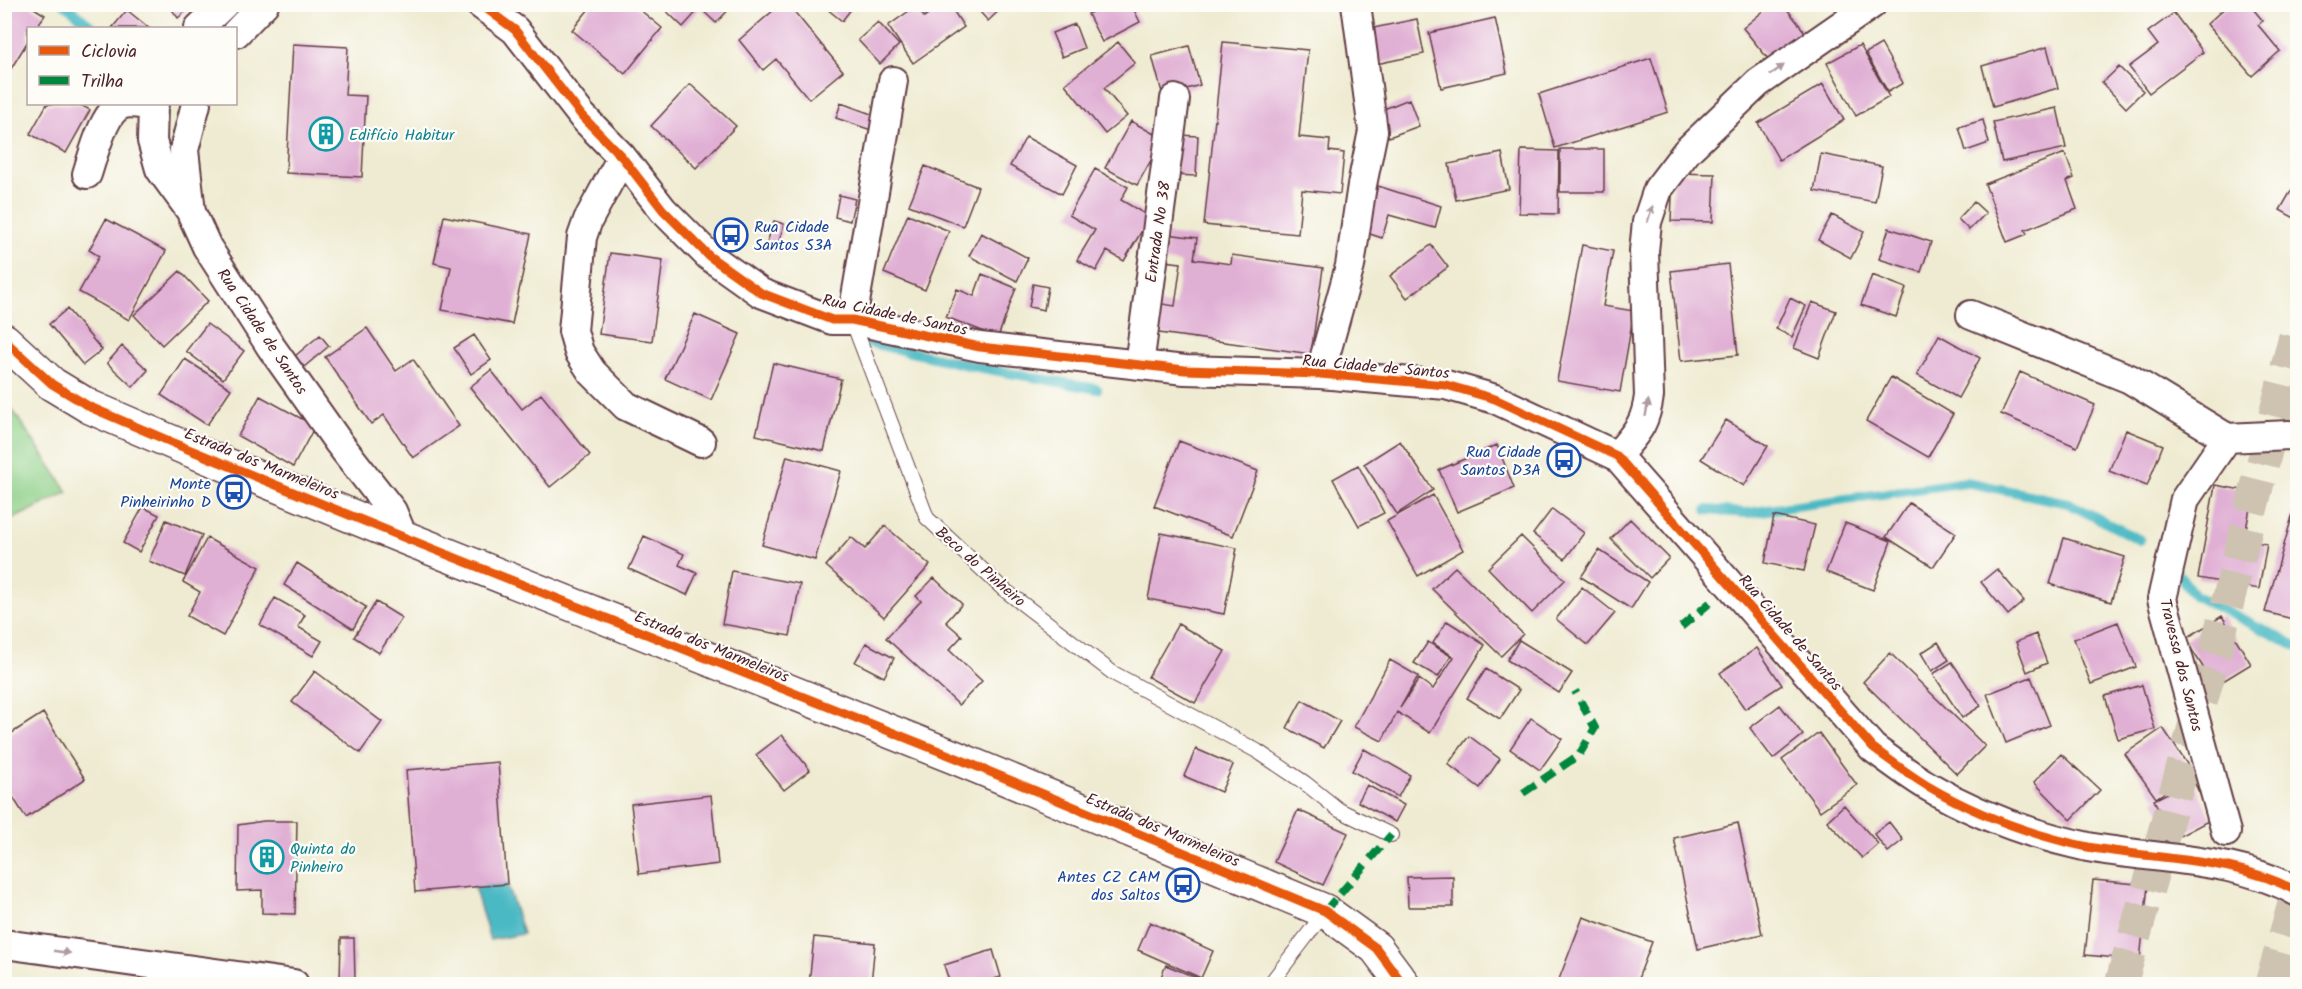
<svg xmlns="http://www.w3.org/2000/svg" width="2302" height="989" font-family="Kalam,sans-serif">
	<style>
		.green { fill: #8ccf87; stroke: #6b7759; stroke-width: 1.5 }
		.water { fill: #4bb9c4; stroke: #4a6c78; stroke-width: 1.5 }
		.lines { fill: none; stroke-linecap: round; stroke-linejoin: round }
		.stream { stroke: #4bb9c4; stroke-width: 10 }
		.building { fill: #e0afd4 }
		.highway-tunnel { stroke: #cec2b1; stroke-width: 33; stroke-dasharray: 33 16; stroke-linecap: butt }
		.lane-casing { stroke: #633e44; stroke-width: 16 }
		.street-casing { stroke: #633e44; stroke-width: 32 }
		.secondary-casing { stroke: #633e44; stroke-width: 36 }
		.lane { stroke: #fff; stroke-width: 14 }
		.street { stroke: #fff; stroke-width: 28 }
		.secondary { stroke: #fff; stroke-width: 33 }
		.quiet { stroke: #00873e; stroke-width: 8; stroke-dasharray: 15 8; stroke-linecap: butt }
		.cycleway-casing { stroke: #fdfcf7; stroke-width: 13 }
		.cycleway { stroke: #e8590c; stroke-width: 9 }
		.oneway { fill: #ae9aa0 }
		.labels { text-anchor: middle; stroke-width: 4.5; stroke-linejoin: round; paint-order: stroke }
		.culture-label { font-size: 16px; fill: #0d838f; stroke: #fdfcf7; text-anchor: start }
		.transit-label { font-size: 16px; fill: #164399; stroke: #fdfcf7; text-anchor: end }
		.street-label { font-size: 16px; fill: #4a1f2b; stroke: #fdfcf7 }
	</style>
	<rect width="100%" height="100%" fill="#fdfcf7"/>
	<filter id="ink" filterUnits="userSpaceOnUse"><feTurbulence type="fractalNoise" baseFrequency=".0167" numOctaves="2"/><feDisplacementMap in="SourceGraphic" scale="12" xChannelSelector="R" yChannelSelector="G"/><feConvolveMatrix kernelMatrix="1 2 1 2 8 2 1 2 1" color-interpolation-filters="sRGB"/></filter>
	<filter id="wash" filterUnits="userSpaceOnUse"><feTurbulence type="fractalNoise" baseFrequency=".008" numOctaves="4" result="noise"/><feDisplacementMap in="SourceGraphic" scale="24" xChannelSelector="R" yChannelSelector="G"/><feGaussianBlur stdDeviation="1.35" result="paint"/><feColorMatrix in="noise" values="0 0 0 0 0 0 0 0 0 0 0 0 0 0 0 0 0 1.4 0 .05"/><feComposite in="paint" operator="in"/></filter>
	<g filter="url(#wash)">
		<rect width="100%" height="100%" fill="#efebd2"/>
		<path class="green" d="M5 399 68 492 5 523H4Z"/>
		<path class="water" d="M507 884 523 934 490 940 474 886Z"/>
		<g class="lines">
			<path class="stream" d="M65 4 93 28
				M867 342 977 367 1097 389
				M1707 510 1747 513 1966 482 2068 503 2140 540
				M2174 568 2194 595 2298 647"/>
		</g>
		<g id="blocks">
			<path class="building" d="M4 4H28L45 15 36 28H28V41L4 80Z
				M168 4H194L178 18Z
				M593 4H633L662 28 625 74 572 30Z
				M659 4H734L716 23 700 8 683 27Z
				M781 4H788L843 71 809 99 776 59 763 70 739 40Z
				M821 4H855L842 21Z
				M942 4H949L964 27 913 63 888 26 916 6 924 17Z
				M973 4H1006L988 21Z
				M1106 4H1131L1140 22 1102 42 1088 14Z
				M1423 4H1502V11L1422 8Z
				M1772 4H1783L1808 36 1773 65 1743 28Z
				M2229 4H2249L2263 21 2258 25 2280 51 2252 76 2207 24Z
				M127 10 149 28H112Z
				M2174 13 2203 52 2149 93 2129 67 2158 45 2148 32Z
				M1495 18 1507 73 1441 88 1429 33Z
				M1417 19 1424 54 1371 65 1364 30Z
				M878 22 899 45 880 64 858 40Z
				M1075 24 1084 48 1062 57 1052 33Z
				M1118 42 1135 63 1104 88 1127 116 1105 134 1065 84Z
				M1223 42 1308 50 1299 137 1330 140 1329 151 1344 153 1340 194 1302 190 1298 234 1204 225Z
				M293 44 348 47 345 95 366 96 362 177 286 173Z
				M1881 44 1903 83 1888 92 1866 53Z
				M1860 45 1889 97 1856 116 1827 63Z
				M1189 46 1200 85 1163 96 1152 56Z
				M2047 47 2058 88 1993 107 1982 66Z
				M1651 58 1668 112 1555 148 1539 94Z
				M2119 67 2143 91 2126 108 2102 83Z
				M690 84 736 126 696 168 651 126Z
				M1823 84 1844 120 1779 160 1758 123Z
				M1409 99 1419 126 1389 137 1379 111Z
				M841 103 885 119 880 133 836 118Z
				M47 104H79L90 110 66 153 30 134Z
				M2057 108 2066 148 2002 162 1993 122Z
				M1983 120 1989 143 1966 151 1959 127Z
				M1131 121 1163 139 1137 185 1105 168Z
				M1178 135 1198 136 1196 176 1176 175Z
				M1026 137 1077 165 1062 194 1010 166Z
				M1560 149H1604V192H1560Z
				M1521 150 1559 151 1558 214 1519 213Z
				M1502 153 1509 189 1456 200 1449 164Z
				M2065 153 2074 178 2067 181 2077 209 2025 230 2027 234 2007 242 1985 184Z
				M1821 154 1882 166 1875 202 1814 191Z
				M925 166 978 187 963 226 909 205Z
				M1095 169 1128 187 1121 200 1150 217 1124 261 1107 251 1096 271 1077 260 1095 230 1069 215Z
				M1673 173 1715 174 1713 222 1671 221Z
				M2298 179V220L2280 210Z
				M1378 186 1441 206 1435 228 1389 215 1382 238 1364 232Z
				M839 195 855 199 850 221 835 217Z
				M1974 202 1986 213 1969 230 1958 219Z
				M908 214 949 231 925 290 884 273Z
				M1832 215 1864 232 1851 258 1818 240Z
				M444 216 531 234 512 324 442 310 451 267 434 263Z
				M106 219 166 251 129 320 79 292 99 256 89 250Z
				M774 221 784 224 776 252 765 249Z
				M1889 228 1931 242 1921 272 1879 259Z
				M981 233 1028 258 1017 281 969 256Z
				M1167 234 1197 238 1194 259 1231 264 1232 255 1323 268 1311 354 1152 332 1156 303 1175 306 1181 263 1164 261Z
				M1431 245 1448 267 1407 298 1390 276Z
				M1582 245 1613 251 1603 306 1634 311 1620 392 1557 381Z
				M610 253 663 260 652 341 599 334Z
				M1728 264 1738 355 1681 361 1671 271Z
				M180 271 208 301 162 345 134 315Z
				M982 274 1016 288 998 337 946 317 957 289 974 296Z
				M1872 275 1906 288 1896 317 1861 305Z
				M1033 284 1048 287 1044 310 1029 307Z
				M1790 298 1806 306 1792 337 1776 329Z
				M1812 302 1836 311 1819 358 1794 348Z
				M67 309 102 350 83 365 49 324Z
				M695 314 740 334 711 400 665 379Z
				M207 324 244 351 223 379 186 351Z
				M367 328 396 371 413 359 459 426 413 458 384 415 371 424 325 357Z
				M320 335 329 346 304 367 295 356Z
				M474 335 491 360 471 374 454 348Z
				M1939 335 1980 358 1958 398 1917 375Z
				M122 346 148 370 133 387 107 363Z
				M185 359 231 389 207 425 161 395Z
				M773 363 841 379 824 451 756 435Z
				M491 370 522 409 541 394 590 455 550 487 470 387Z
				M2020 372 2095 405 2077 447 2001 414Z
				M1891 377 1953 414 1928 457 1866 421Z
				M260 396 315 426 293 467 238 436Z
				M1726 420 1768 446 1744 486 1701 459Z
				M2126 430 2163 445 2147 486 2109 471Z
				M1179 441 1258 471 1233 536 1154 506Z
				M1400 441 1433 490 1397 514 1364 464Z
				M1497 445 1514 488 1457 512 1439 470Z
				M787 456 841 471 815 560 762 545Z
				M1358 465 1384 513 1359 526 1333 479Z
				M2215 485 2253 492 2244 540 2267 544 2259 589 2198 578Z
				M1433 495 1463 550 1418 576 1387 521Z
				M2297 499 2298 604 2293 619 2265 612Z
				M1909 503 1956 533 1933 567 1886 537Z
				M143 507 159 515 139 552 123 543Z
				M1552 509 1584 533 1565 559 1533 534Z
				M1774 516 1815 525 1804 571 1765 563Z
				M1630 519 1669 558 1650 578 1611 539Z
				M166 520 202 535 185 576 149 561Z
				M1845 523 1891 541 1873 590 1826 572Z
				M885 526 930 565 884 617 826 566 851 537 865 549Z
				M1161 533 1237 548 1224 614 1148 599Z
				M644 536 684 554 679 565 697 573 687 595 629 569Z
				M1521 536 1565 580 1532 613 1488 568Z
				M207 538 260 567 223 636 187 616 200 592 183 582Z
				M2064 538 2125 557 2111 602 2050 584Z
				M1599 550 1648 582 1631 609 1581 577Z
				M297 563 366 607 353 629 284 585Z
				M1455 567 1523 634 1501 656 1432 589Z
				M1997 569 2024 601 2008 615 1981 582Z
				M732 571 800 584 790 636 722 624Z
				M934 578 962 604 946 622 962 636 949 650 982 681 959 705 886 638 921 601 916 596Z
				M1582 587 1615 613 1588 645 1556 619Z
				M275 598 305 615 298 627 322 641 313 656 260 625Z
				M376 602 402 618 379 653 354 637Z
				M2222 616 2251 664 2215 686 2185 639Z
				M1447 621 1485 645 1430 733 1397 712 1382 741 1354 727 1390 660 1418 676 1400 708 1419 679 1433 689 1454 657 1433 643Z
				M2118 622 2136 667 2091 684 2074 639Z
				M1178 624 1225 651 1195 703 1148 677Z
				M2036 634 2047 663 2027 672 2016 642Z
				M1519 640 1572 673 1559 693 1507 660Z
				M1428 642 1451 656 1438 677 1414 663Z
				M1938 642 1949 660 1932 671 1921 653Z
				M866 643 894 658 884 677 855 662Z
				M1757 648 1782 685 1745 709 1720 673Z
				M1890 653 1985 746 1957 774 1863 682Z
				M1952 662 1981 706 1962 718 1933 674Z
				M1486 669 1519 690 1500 719 1467 698Z
				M315 671 382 722 360 753 292 702Z
				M2031 677 2050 725 2006 743 1987 694Z
				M2142 685 2155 729 2118 739 2105 696Z
				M1302 700 1340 721 1324 748 1287 728Z
				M1780 705 1803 735 1773 759 1750 728Z
				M43 713 85 779 26 818 4 783V738Z
				M1531 718 1562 739 1540 770 1510 749Z
				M2163 728 2193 773 2156 798 2125 754Z
				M1819 733 1857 785 1820 811 1782 760Z
				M782 735 810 770 784 790 756 755Z
				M1469 736 1500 759 1480 788 1448 764Z
				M1196 749 1233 765 1221 792 1184 776Z
				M1364 749 1410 775 1398 797 1352 771Z
				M2061 754 2100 790 2071 820 2034 782Z
				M498 762 507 884 415 892 406 770Z
				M2193 780 2212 819 2174 839 2154 800Z
				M1367 785 1404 805 1395 822 1358 802Z
				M711 795 718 864 639 874 631 804Z
				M1844 805 1878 844 1862 858 1827 821Z
				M1298 810 1348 833 1323 885 1274 862Z
				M264 821H297L295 914 262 913V890L237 891 238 825Z
				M1889 822 1903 840 1888 852 1874 834Z
				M1738 823 1762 934 1698 949 1674 838Z
				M5 856H9L6 883H5Z
				M1453 876V907H1408L1407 877Z
				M2093 880 2148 885 2140 960 2085 955Z
				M1583 917 1652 942 1636 984H1563L1558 982Z
				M1150 922 1213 951 1201 978 1138 950Z
				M814 937 875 943 871 984H809Z
				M341 938H354L355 981H340Z
				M993 950 1001 977 977 984H950L944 965Z
				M1166 965 1211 984H1158Z"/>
		</g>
	</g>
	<g filter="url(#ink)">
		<use href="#blocks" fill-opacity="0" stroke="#633e44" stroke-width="1.5"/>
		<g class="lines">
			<path class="highway-tunnel" d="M2121 984 2215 653 2298 324
				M2271 984 2298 890"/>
			<g class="lane-casing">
				<path id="lane" d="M852 320 927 518 1002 588 1113 673 1257 751 1305 783 1339 810 1391 835
					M1270 984 1325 912"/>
			</g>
			<g class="street-casing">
				<path id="street" d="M480 4 515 30 582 116 622 157 663 210 709 256 761 293 832 320H852L980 347 1185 370 1320 374 1446 385 1495 399 1617 456 1873 748C1891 761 1908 774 1926 785 1975 814 2032 835 2088 847 2156 860 2236 857 2298 892
					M199 28 224 4
					M236 33 264 4
					M196 104 184 150 191 212 207 247 271 347 339 443 392 511 403 537
					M153 106 152 141 160 169 190 210
					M622 157 588 220 582 237 573 331 579 352 592 372 626 406 701 442
					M87 174C93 156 104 109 124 104 132 102 144 105 153 106L154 104
					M1971 315 2130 379 2227 438 2289 435 2298 437
					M852 320 893 81
					M1139 365 1175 99
					M1320 374 1350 266 1362 185 1373 131 1356 4
					M1617 456C1635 433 1645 427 1649 396L1644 251 1647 222 1658 189 1687 151 1758 83 1872 4
					M2226 832 2162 599 2185 499 2227 438
					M4 944 294 984"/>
			</g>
			<g class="secondary-casing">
				<path id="secondary" d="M4 340 52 384 90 407 183 447 403 537 954 757 1325 911 1376 948 1403 984"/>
			</g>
			<use href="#lane" class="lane"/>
			<use href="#street" class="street"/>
			<use href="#secondary" class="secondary"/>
			<path class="quiet" d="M1681 627 1712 601
				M1523 793 1579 755 1595 728 1575 691
				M1325 911 1391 835"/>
			<g class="cycleway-casing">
				<path id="cycleway" d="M480 4 515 30 582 116 622 157 663 210 709 256 761 293 832 320H852L980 347 1185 370 1320 374 1446 385 1495 399 1617 456 1873 748C1891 761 1908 774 1926 785 1975 814 2032 835 2088 847 2156 860 2236 857 2298 892
					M4 340 52 384 90 407 183 447 403 537 954 757 1325 911 1376 948 1403 984"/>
			</g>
			<use href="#cycleway" class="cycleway"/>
		</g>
		<defs><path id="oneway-solid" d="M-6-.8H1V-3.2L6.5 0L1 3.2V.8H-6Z" transform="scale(1.5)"/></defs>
		<g class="oneway">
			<use href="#oneway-solid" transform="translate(1777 70) rotate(-35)"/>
			<use href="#oneway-solid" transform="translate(1650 214) rotate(-72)"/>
			<use href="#oneway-solid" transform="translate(1647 408) rotate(-80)"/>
			<use href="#oneway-solid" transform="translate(62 952) rotate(8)"/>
		</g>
	</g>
	<defs>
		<g id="building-ring" transform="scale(1.725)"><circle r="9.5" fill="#fdfcf7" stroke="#0f9aa8" stroke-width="1.5"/><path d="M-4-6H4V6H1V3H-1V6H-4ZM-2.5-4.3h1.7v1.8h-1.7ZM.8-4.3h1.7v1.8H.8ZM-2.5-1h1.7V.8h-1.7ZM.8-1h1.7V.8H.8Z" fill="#0f9aa8"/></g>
		<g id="bus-ring" transform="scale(1.725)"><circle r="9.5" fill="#fdfcf7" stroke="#1a4fb4" stroke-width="1.5"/><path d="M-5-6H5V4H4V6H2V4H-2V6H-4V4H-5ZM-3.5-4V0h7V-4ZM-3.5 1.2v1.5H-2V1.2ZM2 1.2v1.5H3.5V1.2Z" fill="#1a4fb4"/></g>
	</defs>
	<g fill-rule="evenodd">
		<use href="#building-ring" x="326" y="134"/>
		<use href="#bus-ring" x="731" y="235"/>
		<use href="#bus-ring" x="1564" y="460"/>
		<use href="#bus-ring" x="234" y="492"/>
		<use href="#building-ring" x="267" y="857"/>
		<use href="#bus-ring" x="1183" y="885"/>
	</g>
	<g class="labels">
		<g class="culture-label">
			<text x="349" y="140">Edifício Habitur</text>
			<text x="290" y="854">Quinta do<tspan x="290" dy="18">Pinheiro</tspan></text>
		</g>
		<g class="transit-label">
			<text x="754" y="232" text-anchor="start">Rua Cidade<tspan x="754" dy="18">Santos S3A</tspan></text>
			<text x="1541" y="457">Rua Cidade<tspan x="1541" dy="18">Santos D3A</tspan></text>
			<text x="211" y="489">Monte<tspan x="211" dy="18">Pinheirinho D</tspan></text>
			<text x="1160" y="882">Antes CZ CAM<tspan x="1160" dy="18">dos Saltos</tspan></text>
		</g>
		<g class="street-label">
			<text transform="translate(1157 232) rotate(-82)" y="6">Entrada No 38</text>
			<text transform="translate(895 314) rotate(12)" y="6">Rua Cidade de Santos</text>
			<text transform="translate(263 331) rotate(56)" y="6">Rua Cidade de Santos</text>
			<text transform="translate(1376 366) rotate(5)" y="6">Rua Cidade de Santos</text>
			<text transform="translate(262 463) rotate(22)" y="6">Estrada dos Marmeleiros</text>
			<text transform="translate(981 566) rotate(41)" y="6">Beco do Pinheiro</text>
			<text transform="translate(1791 632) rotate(49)" y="6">Rua Cidade de Santos</text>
			<text transform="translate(712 646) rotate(22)" y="6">Estrada dos Marmeleiros</text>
			<text transform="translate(2182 665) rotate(76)" y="6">Travessa dos Santos</text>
			<text transform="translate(1163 829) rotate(23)" y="6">Estrada dos Marmeleiros</text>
		</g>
	</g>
	<rect width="2302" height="989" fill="none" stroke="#fdfcf7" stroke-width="24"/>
	<rect x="27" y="27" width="210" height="78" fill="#fdfcf7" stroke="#b5a4a5" stroke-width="1.5"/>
	<rect x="39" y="46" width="30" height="9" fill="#e8590c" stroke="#b5a4a5" stroke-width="1.5"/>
	<text x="81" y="57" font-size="18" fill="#4a1f2b">Ciclovia</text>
	<rect x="39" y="76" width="30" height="9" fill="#00873e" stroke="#b5a4a5" stroke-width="1.5"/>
	<text x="81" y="87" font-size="18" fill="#4a1f2b">Trilha</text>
</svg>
